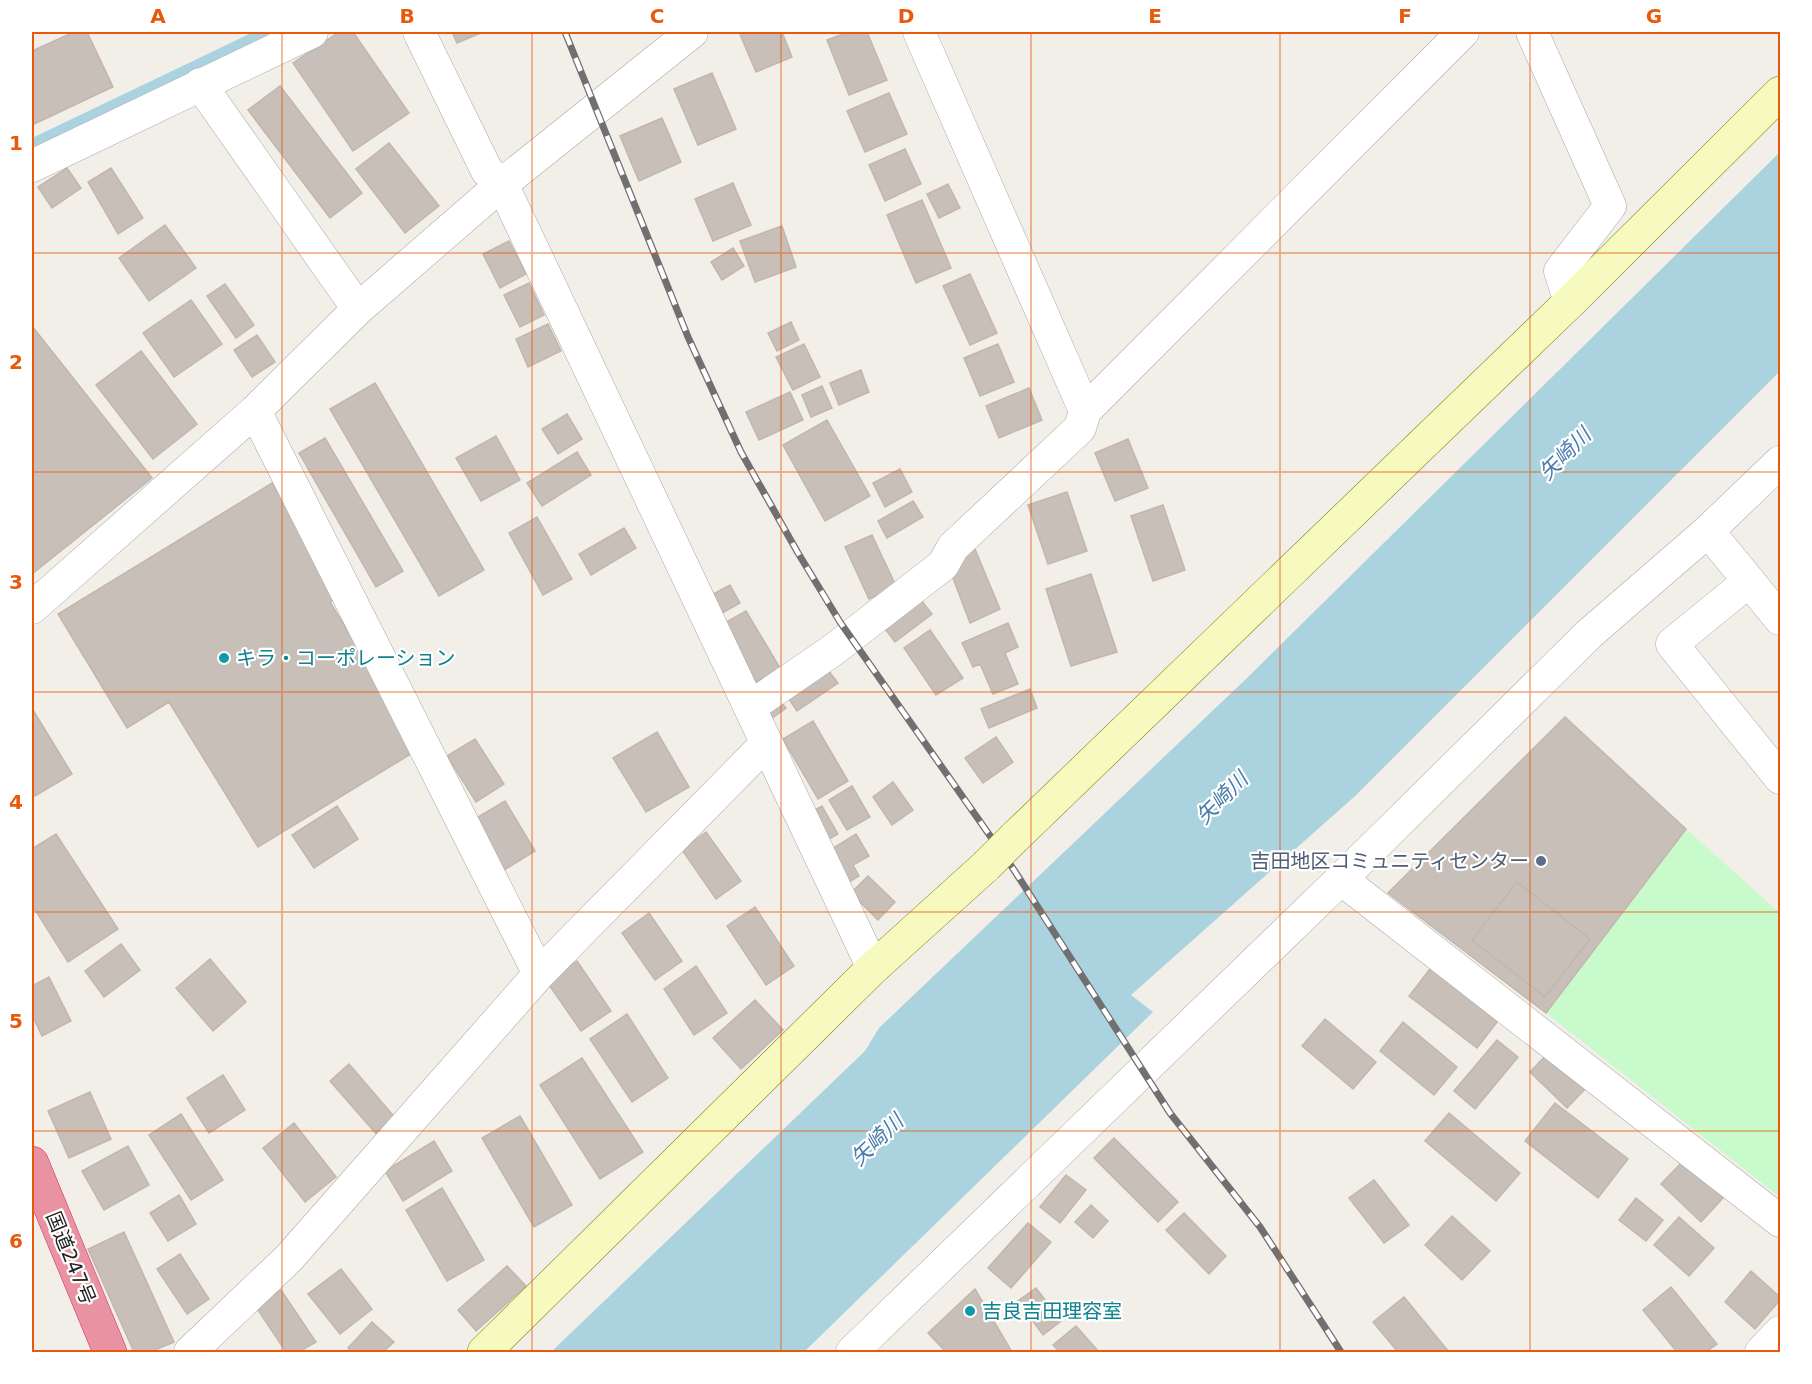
<svg xmlns="http://www.w3.org/2000/svg" width="1812" height="1384" font-family="'DejaVu Sans','Noto Sans JP',sans-serif">
	<style>
		.park { fill: #c8facc }
		.water { fill: #aad3df }
		.lines { fill: none; stroke-linecap: round; stroke-linejoin: round }
		.stream { stroke: #aad3df; stroke-width: 9 }
		.building { fill: #c7bfb8; stroke: #c4b6ab; stroke-width: 1.5 }
		.street-casing { stroke: #a9a9a9; stroke-width: 33 }
		.secondary-casing { stroke: #707d05; stroke-width: 34 }
		.highway-casing { stroke: #dc2a67; stroke-width: 34 }
		.street { stroke: #fff; stroke-width: 32 }
		.secondary { stroke: #f7fabf; stroke-width: 33 }
		.highway { stroke: #e892a2; stroke-width: 33 }
		.rail-casing { stroke: #707070; stroke-width: 7 }
		.rail { stroke: #fff; stroke-width: 4.5; stroke-dasharray: 14; stroke-linecap: butt }
		.secondary-bridge-casing { stroke: #707d05; stroke-width: 34; stroke-linecap: butt }
		.secondary-bridge { stroke: #f7fabf; stroke-width: 33 }
		.grid { fill: none; stroke: #e8590c; stroke-width: 1.5; stroke-opacity: 0.55 }
		.culture-dot { fill: #0f9aa8; stroke: #fff; stroke-width: 2 }
		.service-dot { fill: #5c6f8a; stroke: #fff; stroke-width: 2 }
		.labels { text-anchor: middle; stroke-width: 4.5; stroke-linejoin: round; paint-order: stroke }
		.culture-label { font-size: 20px; fill: #0d838f; stroke: #fff; text-anchor: start }
		.service-label { font-size: 20px; fill: #4e5e75; stroke: #fff; text-anchor: end }
		.street-label { font-size: 20px; fill: #222; stroke: #fff }
		.water-label { font-size: 21px; font-style: italic; fill: #4a7aab; stroke: #fff }
		.neatline { fill: none; stroke: #e8590c; stroke-width: 2 }
		.grid-label { font-size: 20px; text-anchor: middle; font-weight: bold; fill: #e8590c }
	</style>
	<rect width="100%" height="100%" fill="#f2efe9"/>
	<path class="park" d="M1686 829 1780 913V1197L1546 1013Z"/>
	<path class="water" d="M1780 152V371L1354 797 1131 995 1153 1012 804 1352H551L865 1051 879 1028 1247 678Z"/>
	<g class="lines">
		<path class="stream" d="M32 143 264 32"/>
	</g>
	<path class="building" d="M74 32H87L113 87 32 125V51Z
		M339 32H353L409 113 353 151 293 63Z
		M452 32H483L457 43Z
		M739 32H782L792 57 756 72Z
		M848 32H867L887 80 849 95 827 40Z
		M712 73 736 129 698 145 674 89Z
		M280 86 362 193 330 218 248 110Z
		M889 93 907 134 865 152 847 111Z
		M662 118 681 162 639 181 620 136Z
		M389 143 439 206 405 233 356 169Z
		M905 149 921 184 885 201 869 165Z
		M67 168 81 188 52 208 38 187Z
		M111 168 143 218 118 234 88 182Z
		M733 183 751 225 713 241 695 199Z
		M948 184 960 208 939 218 927 194Z
		M922 200 951 268 916 283 887 215Z
		M165 225 196 268 149 301 119 258Z
		M782 226 796 267 755 282 740 241Z
		M509 241 526 274 500 288 483 254Z
		M733 248 744 266 722 280 711 262Z
		M970 274 997 333 970 345 943 286Z
		M529 283 544 315 520 327 504 295Z
		M225 284 254 325 236 338 207 296Z
		M191 300 222 344 174 377 143 333Z
		M791 322 799 340 777 351 768 333Z
		M548 324 561 351 528 367 516 339Z
		M32 326 152 478 32 574Z
		M257 335 275 362 252 377 234 350Z
		M804 344 820 377 793 390 776 357Z
		M998 344 1014 382 980 396 964 358Z
		M141 351 197 424 153 459 96 385Z
		M861 370 869 392 839 405 830 383Z
		M375 383 484 570 439 596 330 409Z
		M822 386 832 408 811 417 802 395Z
		M1029 388 1042 420 999 438 986 406Z
		M790 392 803 420 759 440 746 412Z
		M567 414 582 439 558 454 542 429Z
		M827 420 870 496 825 521 783 445Z
		M496 436 520 480 481 501 456 458Z
		M325 438 403 571 376 587 299 453Z
		M1128 439 1148 488 1115 501 1095 453Z
		M577 452 591 475 542 506 527 483Z
		M900 469 912 492 885 507 873 483Z
		M272 483 340 596 330 602 419 749 258 847 169 702 127 728 58 614Z
		M1067 492 1087 551 1048 564 1028 505Z
		M913 501 923 517 887 538 878 521Z
		M1163 505 1185 570 1153 581 1131 516Z
		M537 517 572 579 543 595 509 533Z
		M624 528 636 548 591 575 579 554Z
		M872 535 896 586 869 599 845 547Z
		M975 549 1000 609 970 623 946 560Z
		M1091 574 1117 652 1071 666 1046 589Z
		M730 585 740 603 717 616 706 598Z
		M918 596 932 614 895 642 882 625Z
		M746 611 780 668 756 682 721 625Z
		M1008 623 1018 647 1005 653 1018 684 993 694 980 664 973 667 962 643Z
		M930 630 963 678 936 695 904 648Z
		M822 662 838 683 797 711 783 690Z
		M1030 689 1037 708 989 728 981 709Z
		M775 694 786 708 767 722 757 708Z
		M33 710 72 774 35 796 32 790Z
		M1565 717 1686 829 1546 1013 1388 893Z
		M813 721 848 781 818 799 783 739Z
		M657 732 689 787 646 812 613 758Z
		M996 737 1013 762 983 783 965 758Z
		M475 739 504 784 476 802 447 756Z
		M893 782 913 810 892 825 873 797Z
		M852 786 870 817 847 830 829 800Z
		M505 801 535 851 504 870 473 820Z
		M337 806 358 839 314 868 292 835Z
		M822 806 838 834 824 842 807 814Z
		M706 832 741 881 716 899 682 850Z
		M56 834 118 929 68 962 32 905V849Z
		M856 834 869 856 853 865 859 876 846 884 827 852Z
		M868 876 895 902 878 920 851 893Z
		M1517 882 1590 939 1545 997 1472 940Z
		M755 907 794 966 766 985 727 926Z
		M649 913 682 961 655 980 622 933Z
		M121 944 140 970 104 997 85 971Z
		M210 959 246 1002 213 1031 176 988Z
		M577 961 611 1011 581 1031 547 982Z
		M1433 965 1501 1017 1477 1048 1409 996Z
		M696 966 727 1013 694 1035 664 989Z
		M49 977 71 1021 42 1036 32 1015V986Z
		M755 1000 783 1030 741 1069 713 1038Z
		M627 1014 668 1078 632 1102 590 1039Z
		M1325 1019 1376 1062 1353 1089 1302 1046Z
		M1403 1022 1457 1067 1434 1095 1380 1051Z
		M1497 1040 1518 1057 1475 1109 1454 1091Z
		M1550 1051 1587 1087 1567 1108 1530 1072Z
		M582 1058 643 1152 600 1179 540 1085Z
		M349 1064 397 1120 378 1136 330 1081Z
		M223 1075 245 1110 209 1133 187 1098Z
		M90 1092 111 1139 69 1158 48 1111Z
		M1555 1103 1628 1159 1598 1198 1525 1141Z
		M1449 1113 1520 1173 1496 1201 1425 1141Z
		M181 1114 223 1180 191 1200 149 1135Z
		M520 1116 572 1205 534 1227 482 1138Z
		M294 1123 336 1177 305 1202 263 1148Z
		M1114 1138 1178 1202 1158 1222 1094 1158Z
		M434 1141 452 1171 403 1201 385 1171Z
		M128 1146 149 1185 104 1210 82 1171Z
		M1684 1160 1723 1198 1701 1222 1661 1184Z
		M1066 1175 1086 1190 1060 1223 1040 1207Z
		M1374 1180 1409 1225 1384 1243 1349 1198Z
		M442 1188 484 1260 447 1281 406 1210Z
		M179 1195 196 1224 168 1241 150 1213Z
		M1636 1198 1663 1220 1646 1241 1619 1220Z
		M1091 1205 1108 1221 1093 1238 1075 1222Z
		M1184 1213 1226 1256 1209 1274 1166 1230Z
		M1452 1216 1490 1251 1462 1280 1425 1245Z
		M1679 1217 1714 1248 1689 1276 1654 1245Z
		M1028 1223 1051 1242 1011 1288 988 1268Z
		M124 1232 174 1342 150 1352H134L88 1249Z
		M180 1254 209 1299 187 1314 157 1269Z
		M507 1266 526 1286 476 1331 458 1310Z
		M341 1269 372 1309 340 1334 308 1294Z
		M1751 1271 1780 1297V1300L1755 1329 1725 1302Z
		M1671 1287 1717 1344 1706 1352H1677L1643 1310Z
		M1036 1288 1061 1321 1043 1335 1018 1301Z
		M975 1289 1012 1352H946L928 1333Z
		M281 1290 316 1342 299 1352H286L256 1307Z
		M1404 1297 1449 1352H1398L1373 1322Z
		M372 1322 394 1342 383 1352H352L348 1348Z
		M1076 1326 1099 1352H1060L1053 1345Z"/>
	<g class="lines">
		<g class="street-casing">
			<path id="street" d="M419 32 487 171 502 184 873 968
				M919 32 1085 411
				M1532 32 1610 206 1560 271 1570 302
				M200 84 358 309
				M32 166 312 32
				M255 411 539 974
				M1708 531 1780 619
				M1749 581 1672 644 1780 778
				M32 608 255 411 358 309 502 184 692 32
				M750 707 833 650 943 565 953 547 1080 428 1085 411 1463 32
				M1341 879 1780 1221
				M190 1352 289 1258 539 974 767 743
				M852 1352 1341 879 1589 634 1708 531 1780 462
				M1761 1352 1780 1332"/>
		</g>
		<g class="secondary-casing">
			<path id="secondary" d="M1014 838 1570 302 1780 93
				M484 1352 873 968 986 866"/>
		</g>
		<g class="highway-casing">
			<path id="highway" d="M32 1163 110 1352"/>
		</g>
		<use href="#street" class="street"/>
		<use href="#secondary" class="secondary"/>
		<use href="#highway" class="highway"/>
		<g class="rail-casing">
			<path id="rail" d="M565 32 688 337 741 452 798 553 840 622 1014 870 1170 1113 1260 1227 1341 1352"/>
		</g>
		<use href="#rail" class="rail"/>
		<g class="secondary-bridge-casing">
			<path id="secondary-bridge" d="M986 866 1014 838"/>
		</g>
		<use href="#secondary-bridge" class="secondary-bridge"/>
	</g>
	<path class="grid" d="M282 32V1352M532 32V1352M781 32V1352M1031 32V1352M1280 32V1352M1530 32V1352M32 253H1780M32 472H1780M32 692H1780M32 912H1780M32 1131H1780"/>
	<g class="culture-dot">
		<circle cx="224" cy="658" r="6"/>
		<circle cx="970" cy="1311" r="6"/>
	</g>
	<circle class="service-dot" cx="1541" cy="861" r="6"/>
	<g class="labels">
		<g class="culture-label">
			<text x="236" y="665">キラ・コーポレーション</text>
			<text x="982" y="1318">吉良吉田理容室</text>
		</g>
		<g class="service-label">
			<text x="1529" y="868">吉田地区コミュニティセンター</text>
		</g>
		<g class="street-label">
			<text transform="translate(71 1258) rotate(68)" y="7">国道247号</text>
		</g>
		<g class="water-label">
			<text transform="translate(1565 454) rotate(-45)" y="7">矢崎川</text>
			<text transform="translate(1222 798) rotate(-45)" y="7">矢崎川</text>
			<text transform="translate(877 1140) rotate(-44)" y="7">矢崎川</text>
		</g>
	</g>
	<rect width="1812" height="1384" fill="none" stroke="#ffffff" stroke-width="66"/>
	<rect x="33" y="33" width="1746" height="1318" class="neatline"/>
	<g class="grid-label">
		<text x="158" y="23">A</text>
		<text x="407" y="23">B</text>
		<text x="657" y="23">C</text>
		<text x="906" y="23">D</text>
		<text x="1155" y="23">E</text>
		<text x="1405" y="23">F</text>
		<text x="1654" y="23">G</text>
		<text x="16" y="150">1</text>
		<text x="16" y="369">2</text>
		<text x="16" y="589">3</text>
		<text x="16" y="809">4</text>
		<text x="16" y="1028">5</text>
		<text x="16" y="1248">6</text>
	</g>
</svg>
